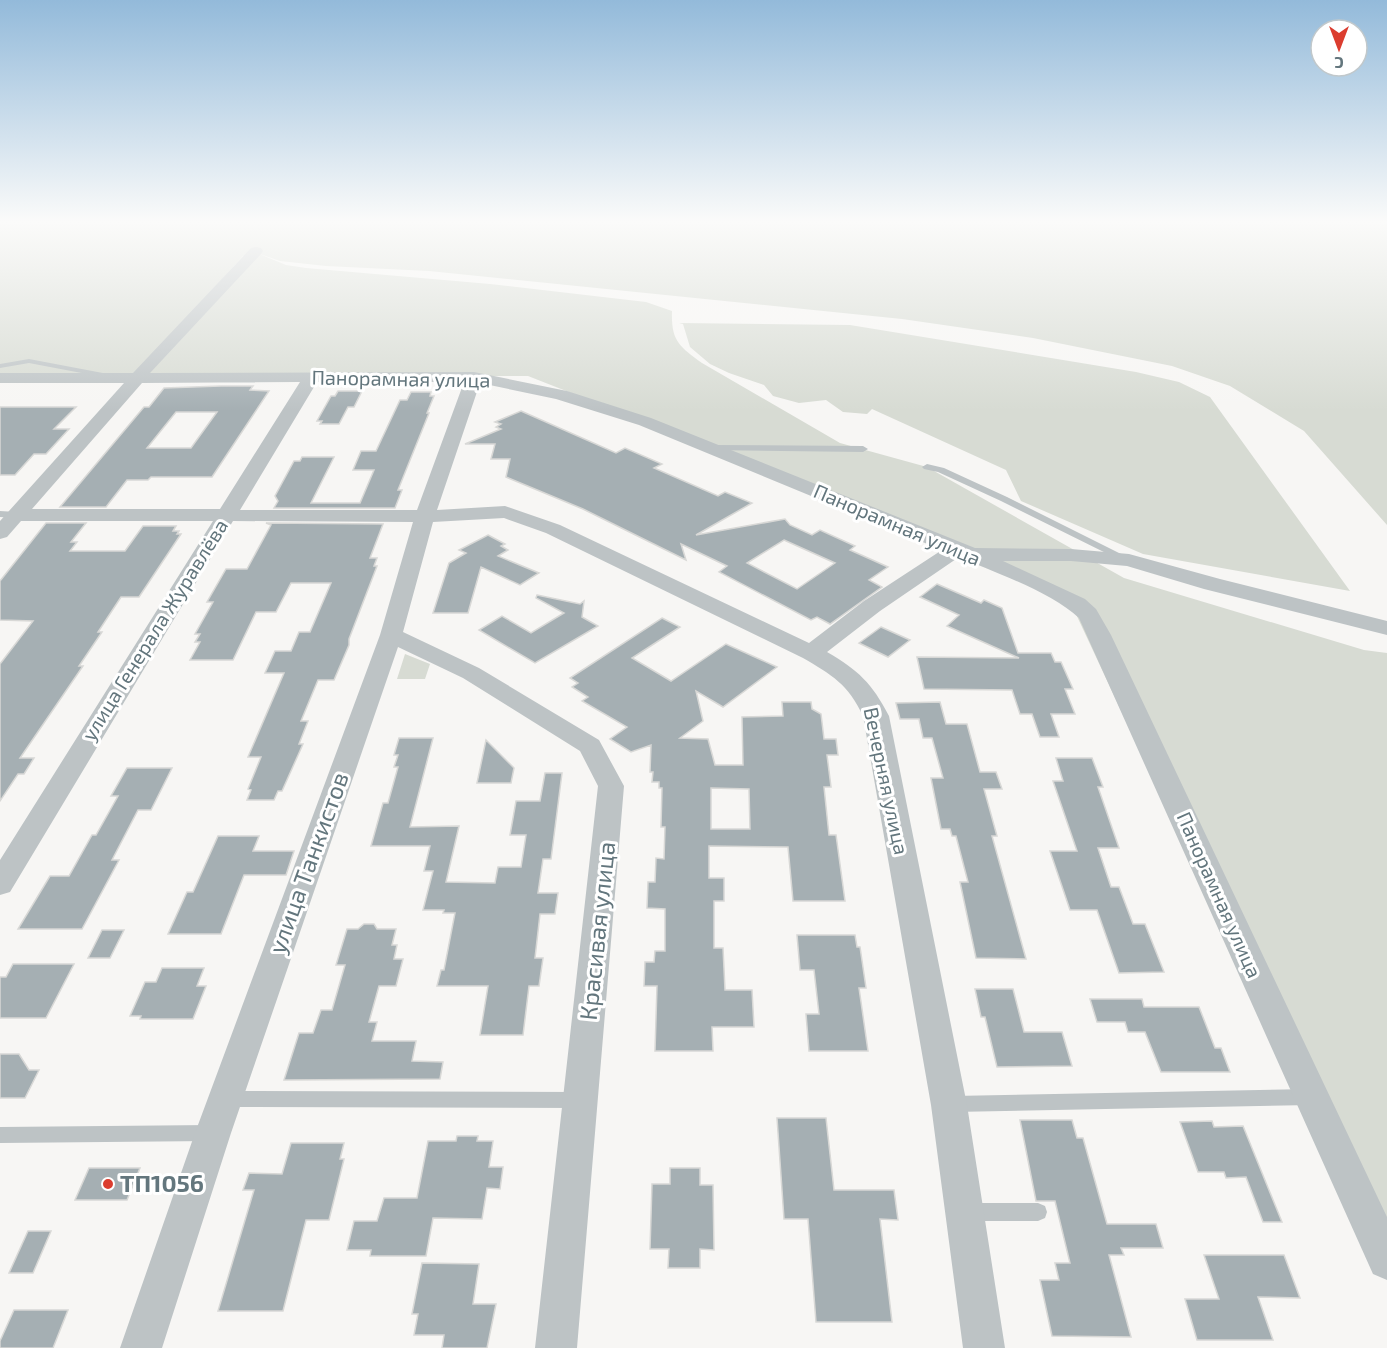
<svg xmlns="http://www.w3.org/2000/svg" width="1387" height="1348" font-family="'Exo 2',sans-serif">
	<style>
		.green { fill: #d7dbd3 }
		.building { fill: #a5afb3; stroke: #d8d8d6; stroke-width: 1.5; fill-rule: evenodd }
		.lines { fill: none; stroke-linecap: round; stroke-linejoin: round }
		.lane { fill: #bdc3c5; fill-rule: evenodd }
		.street { fill: #bdc3c5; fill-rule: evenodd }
		.poi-dot { fill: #db3d2f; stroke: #fff; stroke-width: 2 }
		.labels { text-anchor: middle; stroke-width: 6; stroke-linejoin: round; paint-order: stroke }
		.street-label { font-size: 20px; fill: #63767d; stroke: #fff }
		.near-street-label { font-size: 24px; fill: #63767d; stroke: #fff }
		.near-poi-label { font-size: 24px; font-weight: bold; fill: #63767d; stroke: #fff; text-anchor: start }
	</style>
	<rect width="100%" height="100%" fill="#f7f6f4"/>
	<path class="green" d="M0 222H1387V525L1304 431 1230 386 1172 366 1033 338 902 319 429 271 326 266 280 261 257 253 286 265 306 268 490 284 646 302 672 311C671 341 679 346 702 363L840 443 927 467 1124 578 1364 650 1387 653V1280L1068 597 968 549 528 376 143 377 252 254 243 256 134 377 0 376Z
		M679 323 850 325 1136 372 1179 382 1210 397 1350 591 1143 554 1021 501 1006 470 872 409 867 414 843 412 826 400 799 403 773 396 764 385 729 373 710 364 690 347 683 324Z
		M405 654 430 664 425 679H397Z"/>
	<path class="building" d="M221 386H253L250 390 269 391 212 477H151L148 480H127L106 507H60L144 407H149L164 388ZM176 412H217L191 448H147Z
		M338 391H362L354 407H348L339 424H320L322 421H317L331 396H335Z
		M411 392H431L430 396H434L427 413H429L398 490H402L395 508H274L278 501 275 496 294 461H300L302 457H334L311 503H360L374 470H353L361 451H376L400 400H407Z
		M0 407H76L54 429H69L46 454H34L15 475H0Z
		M521 411 616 453 625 448 662 464 654 468 718 496 725 492 752 503 696 535 785 519 790 525 812 535 820 530 855 546 850 550 888 567 869 580 882 587 830 624 817 617 811 620 719 572 727 566 681 544 686 560 583 509 506 477 510 459H491L495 444H465L501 429 496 427 501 424 495 422ZM784 540 835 563 797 589 747 563Z
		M46 523H86L71 542H77L70 551H125L143 526H176L173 531H179L177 534H181L139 597H121L98 632H102L79 666H83L20 758H34L24 774H18L0 801V664L33 621 0 620V581Z
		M266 523 383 524 370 558H377L374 566H377L349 639V645L334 680H318L301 721H308L299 744H303L282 791H278L274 800H247L251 790 248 789 261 757H248L284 673H265L275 651H291L299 632H310L331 583H291L276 612H256L233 660H190L200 642H195L200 634H195L213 602H207L226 569H247L271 525Z
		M488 535 505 544 501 546 508 550 498 556 539 573 520 585 481 567 468 613H433L449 563 466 553 459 550Z
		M937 584 981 603 984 600 1002 608 1018 653H1051L1055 662H1061L1073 689H1065L1075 714H1051L1059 737H1040L1032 714H1020L1012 690 924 689 917 657 1019 658 947 626 959 615 920 597Z
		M537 595 580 604 584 601 582 617 598 626 535 663 479 630 502 616 531 633 564 613 536 598Z
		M662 618 680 627 632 658 671 681 726 644 777 667 723 707 696 691 703 721 680 738 708 739 715 765H743L742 717 783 716 782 702H811L812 709 821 714 824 739H836L838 755H827L831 787H824L829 835H836L845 901H793L788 847 709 846V878H724V901H714V948H723L725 990H752L754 1027H712L713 1051H655L657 986H644L645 962H654L655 951H665V909L647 908 648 882H655L656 858 664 859 665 827H661L662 788H659V782H652L653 772H650L651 745 631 752 610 739 627 727 582 701 588 697 572 687 578 683 570 678ZM711 788 749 789 750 829H711Z
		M881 627 910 640 888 657 859 643Z
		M940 702 946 724H967L980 772H996L1002 789H984L997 836H992L1026 959 976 958 960 882H968L956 836H952L950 829H941L931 778H943L932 738H923L919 719H900L896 703Z
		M399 738H433L410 827 459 826 446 882 495 883 498 867H521L526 835H510L516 801H540L545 773H562L551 859H543L538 893H558L555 914H540L535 958H543L539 986H529L523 1035H480L488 986H437L441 970H444L455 913H443L444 910H423L433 871H424L430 846H371L383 803H388L398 767H394L398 755H394Z
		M486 740 514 768 511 783H477Z
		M1056 758H1092L1103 787H1098L1119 848H1098L1111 887H1119L1133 924H1145L1164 972 1119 973 1097 910H1070L1050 851H1077L1053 781H1063Z
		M127 768H172L151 810H138L112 860H119L82 929H18L50 876H69L92 835H96L118 796H111Z
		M218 836H259L253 851H294L286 875H244L221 934H168L187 892H193Z
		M364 924H374L377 929H396L392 945H397L394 959H403L396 986H379L369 1022H377L372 1041H416L412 1061 443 1062 440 1079 284 1080 299 1033H313L321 1010H332L345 965H336L347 929H358Z
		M102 930H124L110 958H88Z
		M797 935H855L857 947H860L866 988H859L868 1051H809L806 1014H819L814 970H800Z
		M13 964H74L46 1018H0V977H6Z
		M162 968H204L197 986H206L193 1019H140L141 1016H130L145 982H156Z
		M975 989H1013L1024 1032H1062L1072 1066 997 1067 985 1017H981Z
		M1090 999H1142L1144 1007H1199L1215 1048H1221L1230 1072H1161L1145 1032H1128L1125 1022H1097Z
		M0 1054H19L29 1070H39L25 1098H0Z
		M777 1118H826L834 1190H894L898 1220 880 1219 892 1322H816L808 1219H784Z
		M1020 1120H1072L1077 1138H1083L1107 1224H1156L1163 1248H1121L1124 1255H1109L1131 1337 1052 1336 1040 1280H1059L1055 1263H1070L1055 1201H1036Z
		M1212 1121 1214 1127 1243 1126 1282 1222H1263L1246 1177 1226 1178 1224 1172H1198L1180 1122Z
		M457 1136H478L477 1141H493L489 1167H503L500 1189 487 1188 482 1219 433 1218 426 1256H370L371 1250H347L354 1221H377L384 1198H417L428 1141H456Z
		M291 1143H344L340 1159H344L329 1220H306L283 1311H218L254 1190H243L249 1173 282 1174Z
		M89 1168H140L127 1200H75Z
		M670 1168H700V1185H713L714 1250 700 1249V1268H668L669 1249H650L652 1184H670Z
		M28 1231H51L33 1273H9Z
		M1204 1255H1284L1300 1298 1258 1297 1273 1340H1197L1185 1299H1219Z
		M422 1263 479 1264 473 1304H496L487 1348H442L444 1335H414L418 1314H412Z
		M14 1310H68L53 1348H0V1341Z"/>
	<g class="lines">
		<path class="lane" d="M29 359 108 374 112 376 108 378 29 363 0 368V364Z
			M712 445 863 446 868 449 863 452 709 450 707 448Z
			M927 464 944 468 1007 497 1133 560 1128 563 1124 562 1001 501 938 472 924 469 922 467Z
			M0 511 16 512 21 515 16 518 0 517Z
			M1311 1089 1317 1091 1320 1097 1317 1103 1311 1105 953 1112 947 1110 944 1104 947 1098 953 1096Z
			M228 1091 577 1092 583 1094 586 1100 583 1106 577 1108 228 1107 222 1105 219 1099 222 1093Z
			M211 1125 217 1127 220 1133 217 1139 211 1141 0 1143V1127Z
			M970 1203H1038L1045 1206 1047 1212 1045 1218 1038 1221H970L963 1218 961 1212 963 1206Z"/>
		<path class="street" d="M256 247 261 248 263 251 261 254 150 373 474 372 567 391 651 418 975 548 1071 549 1129 554 1220 579 1387 621V635L1204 589 1127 566 1071 561H1003L1085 599 1096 609 1111 635 1387 1217V1280L1373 1274 1079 618C1051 592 994 572 959 557L880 611 827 652C858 670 872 683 889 716L967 1105 1005 1348H963L931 1105 863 716C848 684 832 675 803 658L546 533 504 518 433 522 403 632 479 668 599 740 624 786 577 1348H535L598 786 580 751 463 678 398 647 231 1133 162 1348H120L195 1133 380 635 413 522 233 521 10 892 0 895V860L213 521H21L7 537 0 539V521L124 383H0V373H133L251 248ZM300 382 220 509H32L142 383ZM317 382H464L417 510H240ZM480 383 556 399 639 425 942 550 864 601 809 643 560 525 505 506 437 510Z"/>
	</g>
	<linearGradient id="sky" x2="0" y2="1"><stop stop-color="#93bada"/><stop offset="0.54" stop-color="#fbfbfa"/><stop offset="1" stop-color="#fbfbfa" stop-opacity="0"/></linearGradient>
	<rect width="1387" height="411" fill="url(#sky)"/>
	<circle class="poi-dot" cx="108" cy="1184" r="6"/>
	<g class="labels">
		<g class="street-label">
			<text transform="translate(401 379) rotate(1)" y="7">Панорамная улица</text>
			<text transform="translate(897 525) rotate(23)" y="7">Панорамная улица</text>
			<text transform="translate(155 630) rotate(-58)" y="7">улица Генерала Журавлёва</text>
			<text transform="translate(886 781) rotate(78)" y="7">Вечерняя улица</text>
			<text transform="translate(1219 895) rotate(66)" y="7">Панорамная улица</text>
		</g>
		<g class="near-street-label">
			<text transform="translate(309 863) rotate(-70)" y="8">улица Танкистов</text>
			<text transform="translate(598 931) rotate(-84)" y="8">Красивая улица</text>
		</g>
		<g class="near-poi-label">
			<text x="120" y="1192">ТП1056</text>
		</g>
	</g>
	<g transform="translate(1339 48) rotate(180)"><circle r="28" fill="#ffffff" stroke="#c1c8cb" stroke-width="1.5"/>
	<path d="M0-4.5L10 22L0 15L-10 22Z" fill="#db3d2f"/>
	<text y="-9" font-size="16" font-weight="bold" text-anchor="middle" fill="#63767d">С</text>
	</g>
</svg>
